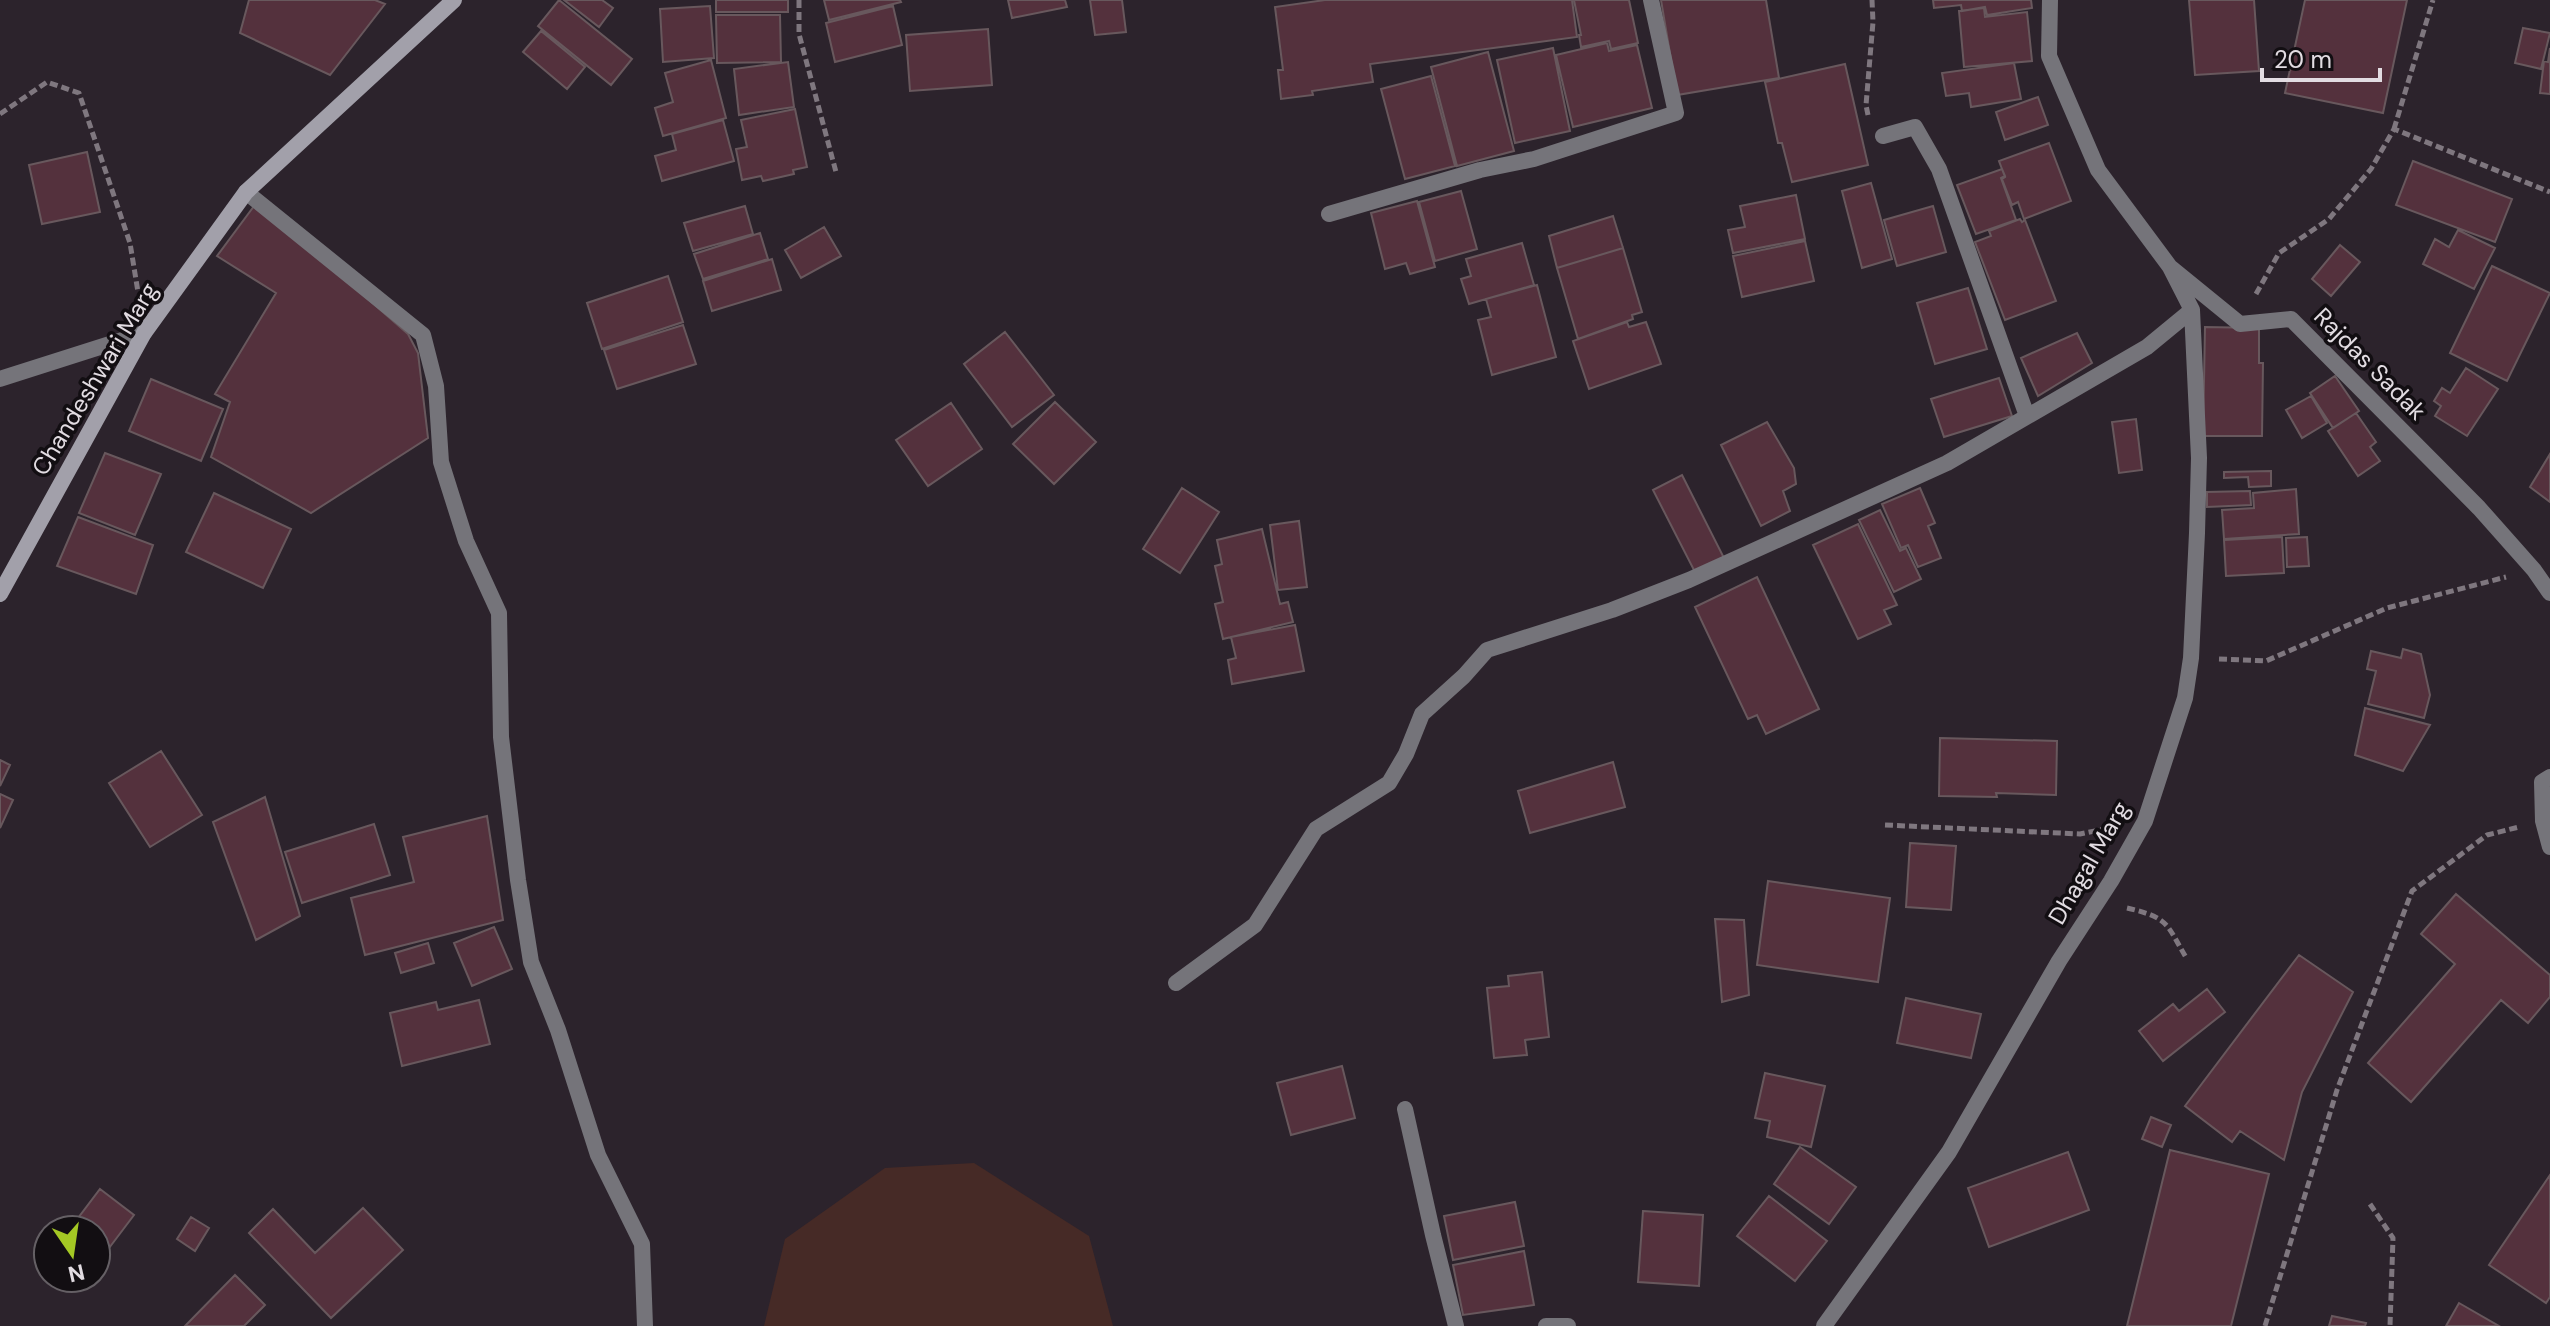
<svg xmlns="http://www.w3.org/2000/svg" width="2550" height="1326" font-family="'DM Sans',sans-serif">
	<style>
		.green { fill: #462a26 }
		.building { fill: #54313d; stroke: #68585d; stroke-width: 2 }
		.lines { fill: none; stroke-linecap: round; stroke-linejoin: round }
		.path { stroke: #7f777f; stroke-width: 5; stroke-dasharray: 8 4; stroke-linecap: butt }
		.street { stroke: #75747a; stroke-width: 16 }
		.secondary { stroke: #a2a0aa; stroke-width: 16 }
		.labels { text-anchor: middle; stroke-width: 7; stroke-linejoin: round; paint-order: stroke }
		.street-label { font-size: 24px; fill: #e2dce2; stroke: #120e12 }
	</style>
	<rect width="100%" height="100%" fill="#2c232c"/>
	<path class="green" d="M974 1163 1089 1236 1113 1326H764L785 1239 885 1168Z"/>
	<path class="building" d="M249 0H375L385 4 330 75 240 33Z
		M559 0 632 59 611 85 538 26Z
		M564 0H602L613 8 599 27Z
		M716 0H788V12H716Z
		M824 0H900L901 2 829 20Z
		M1008 0H1065L1067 7 1012 18Z
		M1090 0H1122L1126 32 1095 35Z
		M1325 0H1572L1577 37 1370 64 1373 82 1312 91 1313 95 1281 99 1278 70H1283L1275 7Z
		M1574 0H1629L1638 43 1611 49 1609 41 1581 47 1579 35H1581Z
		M1661 0H1766L1779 78 1677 95Z
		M1933 0H2031L2032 8 1987 15 1985 7 1962 11 1961 5 1934 8Z
		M2189 0H2254L2259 71 2195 75Z
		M2305 0H2407L2383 113 2285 93Z
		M710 6 714 58 663 62 660 9Z
		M893 6 902 45 835 62 826 23Z
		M1984 8 1985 17 2027 12 2032 61 1964 67 1959 11Z
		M716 15H780L781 62 717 63Z
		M2523 28 2550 33 2541 69 2515 63Z
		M988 29 992 85 910 91 906 35Z
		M541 31 585 67 567 89 523 52Z
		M1607 43 1609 51 1637 45 1652 108 1573 127 1556 55Z
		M1553 48 1570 131 1515 143 1497 60Z
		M2550 48V94L2540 93 2544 61 2548 62Z
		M1488 52 1514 151 1457 166 1431 67Z
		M711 60 726 118 663 136 655 108 673 102 665 73Z
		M788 62 794 107 739 115 734 69Z
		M2014 63 2021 99 1971 107 1969 93 1946 96 1942 73Z
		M1845 64 1868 165 1792 182 1782 143H1778L1765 82Z
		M1431 76 1455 166 1405 179 1381 89Z
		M2038 97 2048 125 2005 140 1996 112Z
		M795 109 807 167 793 170 794 174 763 181 761 176 742 180 736 149 747 147 741 120Z
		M723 120 734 161 662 181 655 156 676 150 672 134Z
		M2049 143 2071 201 2024 219 2018 202 2012 205 2002 179 2005 177 1999 161Z
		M87 152 100 212 42 224 29 165Z
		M2413 161 2512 199 2495 242 2396 205Z
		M2002 169 2005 176 2001 178 2016 220 1976 234 1957 185Z
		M1871 183 1892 259 1862 268 1842 191Z
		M1461 191 1477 249 1435 261 1419 202Z
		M1796 195 1805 239 1733 253 1728 230 1745 227 1740 206Z
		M1417 201 1435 267 1410 274 1406 263 1385 269 1371 213Z
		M257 202 408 334 418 353 428 438 311 513 211 457 230 402 215 394 276 293 217 256Z
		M745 206 753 234 693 251 684 223Z
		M1933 206 1946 252 1897 266 1884 220Z
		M1613 216 1623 248 1557 268 1549 236Z
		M2020 219 2022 222 2025 220 2056 301 2005 320 1975 242 1991 236 1989 231Z
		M824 227 841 256 801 278 785 250Z
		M2458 230 2495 248 2474 289 2423 264 2435 239 2449 247Z
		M760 233 768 259 703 279 694 254Z
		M1805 241 1814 281 1742 297 1733 256Z
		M1522 243 1534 285 1469 304 1461 279 1471 276 1466 259Z
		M2340 245 2360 262 2331 296 2312 279Z
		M1623 248 1642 312 1632 315 1633 319 1578 339 1557 268Z
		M772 259 781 290 712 311 703 281Z
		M2492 266 2550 293 2507 381 2450 353Z
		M668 276 683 322 602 349 587 303Z
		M1537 285 1556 357 1492 375 1478 320 1491 317 1486 299Z
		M1968 288 1987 349 1935 364 1917 303Z
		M1627 322 1629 327 1646 322 1661 364 1589 389 1573 341Z
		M683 325 696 364 617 389 604 350Z
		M2205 327 2259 328V363H2263L2262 436H2203Z
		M1005 332 1054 395 1012 427 964 364Z
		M2077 333 2092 363 2038 396 2021 358Z
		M2466 368 2498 389 2467 436 2435 416 2441 406 2434 401 2442 388 2450 393Z
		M2335 376 2359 411 2333 428 2310 393Z
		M1999 378 2012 416 1944 437 1931 399Z
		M151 379 223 409 201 461 129 431Z
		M2311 396 2327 423 2302 438 2286 410Z
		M1055 402 1096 442 1054 484 1013 444Z
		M951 403 982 449 928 486 896 440Z
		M2356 413 2376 442 2370 447 2380 461 2358 476 2328 431Z
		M2136 419 2142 470 2119 473 2112 422Z
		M1767 422 1794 468 1796 484 1783 491 1790 511 1761 526 1721 445Z
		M105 453 161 474 135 535 79 513Z
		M2550 454V502L2530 487Z
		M2271 471V486L2249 487 2248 477 2224 478V472Z
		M1682 475 1726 562 1697 576 1653 490Z
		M1182 488 1219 512 1180 573 1143 549Z
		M1920 488 1935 523 1928 526 1941 558 1918 567 1908 545 1901 548 1882 504Z
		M2296 489 2299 534 2224 539 2222 510 2254 508 2253 493Z
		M2250 491 2251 505 2207 507V492Z
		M214 493 291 529 263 588 186 552Z
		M1880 510 1900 551 1906 548 1921 579 1894 592 1859 520Z
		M78 517 153 545 136 594 57 566Z
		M1299 521 1307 587 1278 590 1270 525Z
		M1858 524 1897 605 1884 610 1891 624 1858 639 1813 545Z
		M1262 529 1280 604 1288 602 1293 622 1223 639 1215 604 1223 602 1215 566 1222 564 1217 540Z
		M2282 537 2284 573 2226 576 2224 540Z
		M2307 537 2309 566 2287 567 2286 538Z
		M1757 577 1819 709 1766 734 1757 715 1748 719 1695 607Z
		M1295 625 1304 671 1232 684 1228 660 1236 658 1231 637Z
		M2403 649 2421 654 2430 695 2424 718 2368 704 2376 671 2367 669 2371 651 2401 658Z
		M2365 708 2430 725 2403 771 2355 755Z
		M1940 738 2057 741 2056 795 1996 793 1997 797 1939 796Z
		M161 751 202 815 150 847 109 783Z
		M0 760 10 765 0 786Z
		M1613 762 1625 807 1530 833 1518 791Z
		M0 794 13 800 0 828Z
		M265 797 300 916 256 940 213 822Z
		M487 816 503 920 365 955 351 898 414 882 403 837Z
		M374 824 390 875 302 903 285 852Z
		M1910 843 1956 846 1951 910 1906 907Z
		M1768 881 1890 898 1878 982 1757 965Z
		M2456 894 2550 975V997L2528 1023 2501 1000 2411 1102 2368 1063 2455 964 2421 934Z
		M1715 919 1744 920 1749 995 1722 1002Z
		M494 927 512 969 472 986 454 943Z
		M428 943 434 963 401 973 395 953Z
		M2299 955 2353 992 2302 1092 2284 1160 2240 1131 2232 1142 2185 1106Z
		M1542 972 1549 1037 1525 1040 1527 1055 1494 1058 1487 988 1509 986 1508 976Z
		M2207 989 2225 1012 2163 1061 2139 1031 2173 1004 2179 1011Z
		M1906 998 1981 1014 1971 1058 1897 1043Z
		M479 1000 490 1044 402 1066 390 1013 436 1002 438 1010Z
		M1342 1066 1355 1118 1291 1135 1277 1083Z
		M1765 1073 1825 1086 1811 1147 1767 1137 1770 1121 1755 1118Z
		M2151 1117 2171 1125 2162 1147 2142 1139Z
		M1800 1147 1856 1187 1829 1224 1774 1184Z
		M2170 1150 2269 1174 2231 1326H2127Z
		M2068 1152 2089 1210 1989 1247 1968 1188Z
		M2550 1175V1297L2546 1303 2489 1265Z
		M100 1189 134 1215 97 1264 96 1230H69Z
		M1769 1196 1827 1241 1795 1281 1737 1236Z
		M1515 1202 1524 1246 1453 1260 1444 1216Z
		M363 1208 403 1250 331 1318 249 1233 273 1209 315 1253Z
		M1643 1211 1703 1215 1699 1286 1638 1282Z
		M191 1217 209 1228 195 1251 177 1239Z
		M1524 1251 1534 1305 1463 1315 1453 1265Z
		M235 1275 265 1305 244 1326H185Z
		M2459 1303 2499 1326H2446Z
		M2332 1316 2366 1323 2365 1326H2329Z"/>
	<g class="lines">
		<path class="path" d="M799 0V34L836 172
			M0 114 47 82 79 93 130 243 138 292
			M1868 115 1866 105 1873 22 1872 0
			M2394 129 2433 0
			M2256 294 2279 253 2329 219 2371 169 2394 129 2550 192
			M2219 659 2266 661 2387 608 2506 577
			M1885 825 2080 834 2109 828
			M2127 908C2170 918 2166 924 2187 959
			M2370 1204 2393 1238 2390 1326
			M2265 1326 2337 1090 2412 891 2487 835 2519 827"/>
		<path class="street" d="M2050 0 2049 56 2098 170 2170 267 2240 324 2291 319 2479 508 2534 570 2550 593
			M1883 136 1915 127 1939 169 2027 416
			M246 192 423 335 436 386 441 462 466 541 499 613 501 737 518 880 531 962 558 1030 598 1155 642 1244 645 1326
			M1329 214 1480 170 1534 159 1676 113 1651 0
			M0 379 144 333
			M2550 777 2542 782 2543 821 2550 847
			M1176 983 1255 925 1316 829 1389 783 1406 754 1422 714 1464 676 1487 650 1612 610 1689 580 1947 463 2147 347 2192 310
			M1405 1109 1433 1235 1456 1326
			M1546 1326H1568
			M1824 1326 1949 1152 2059 961 2111 881 2145 821 2185 698 2191 658 2197 533 2199 458 2192 310 2170 267"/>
		<path class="secondary" d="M0 594 144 333 246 192 454 0"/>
	</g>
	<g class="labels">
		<g class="street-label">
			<text transform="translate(2370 364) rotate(45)" y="8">Rajdas Sadak</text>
			<text transform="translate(95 379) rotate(-59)" y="8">Chandeshwari Marg</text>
			<text transform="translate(2089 863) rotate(-60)" y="8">Dhagal Marg</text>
		</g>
	</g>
	<g transform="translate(72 1254) rotate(167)"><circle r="38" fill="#120e12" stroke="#656065" stroke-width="2"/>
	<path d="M0-6L14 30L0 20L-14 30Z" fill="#a4c824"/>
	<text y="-12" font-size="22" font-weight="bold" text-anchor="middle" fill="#e2dce2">N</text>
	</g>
	<path d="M2262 68v12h118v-12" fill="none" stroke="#e2dce2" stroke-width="4"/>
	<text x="2274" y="68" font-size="24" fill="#e2dce2" stroke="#120e12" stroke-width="6" paint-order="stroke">20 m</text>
</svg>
